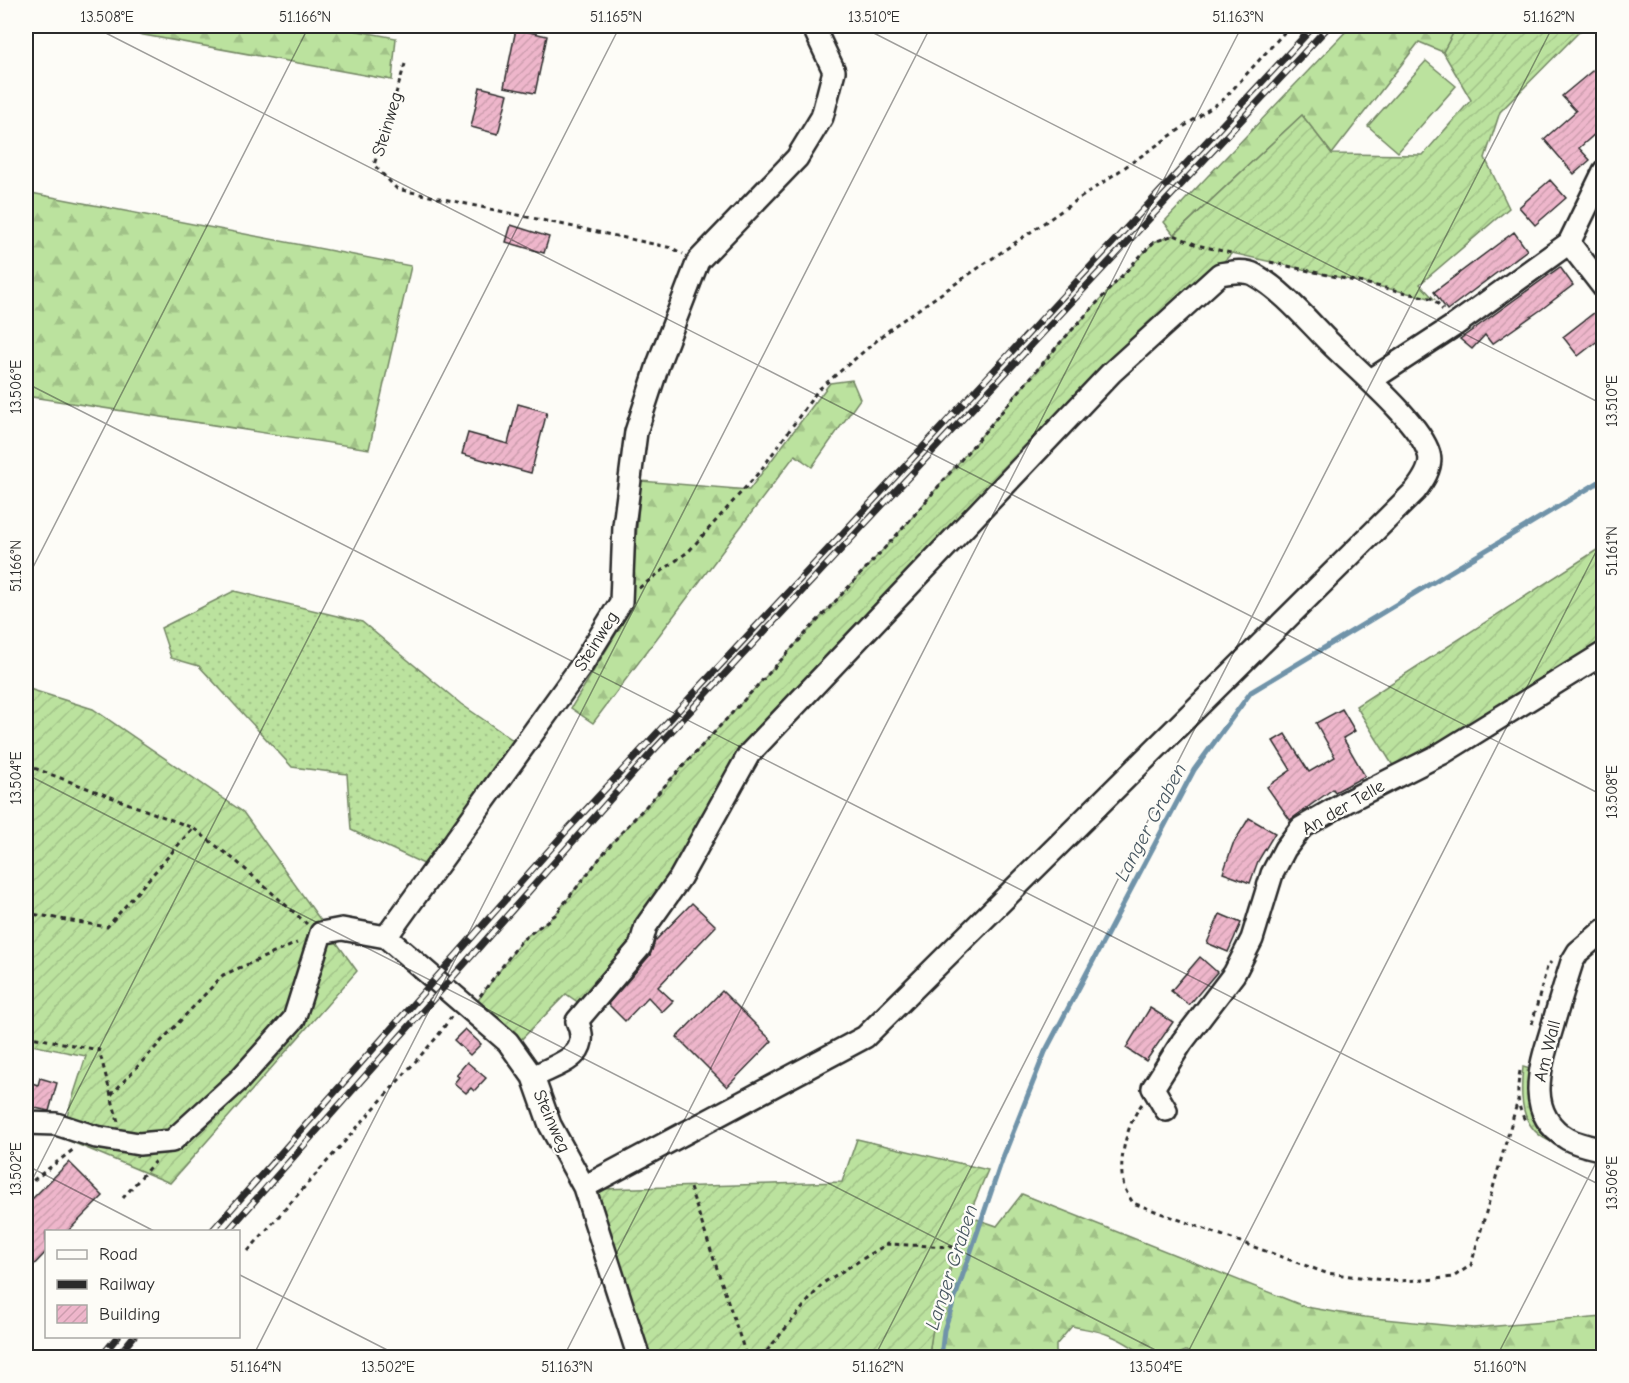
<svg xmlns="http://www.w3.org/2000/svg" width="1629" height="1383" font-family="'Comic Neue',sans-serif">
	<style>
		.grass { fill: url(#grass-dots); stroke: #738664; stroke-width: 1.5 }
		.forest { fill: url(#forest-firs); stroke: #738664; stroke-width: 1.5 }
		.garden { fill: url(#garden-furrows); stroke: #738664; stroke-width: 1.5 }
		.pitch { fill: #bbe29e; stroke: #738664; stroke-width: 1.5 }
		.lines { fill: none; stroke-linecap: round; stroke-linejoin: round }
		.stream { stroke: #6f93a9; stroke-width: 5 }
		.building { fill: url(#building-hatch); stroke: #2b2b2b; stroke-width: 1.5 }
		.minor-casing { stroke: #2b2b2b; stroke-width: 26 }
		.path { stroke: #2b2b2b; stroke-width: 3; stroke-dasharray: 4.5 4.5; stroke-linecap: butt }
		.minor { stroke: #fdfcf7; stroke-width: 21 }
		.rail-casing { stroke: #2b2b2b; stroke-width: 7 }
		.rail { stroke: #fdfcf7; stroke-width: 4.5; stroke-dasharray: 14; stroke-linecap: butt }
		.ticks { fill: none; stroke: #2b2b2b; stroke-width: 1.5; stroke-opacity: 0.45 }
		.labels { text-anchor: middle; stroke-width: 4.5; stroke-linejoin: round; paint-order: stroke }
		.street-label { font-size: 18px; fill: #2b2b2b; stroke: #fdfcf7 }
		.water-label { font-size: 20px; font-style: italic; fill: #475660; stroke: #fdfcf7 }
		.neatline { fill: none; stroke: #2b2b2b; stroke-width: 2 }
		.ticks-label { font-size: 15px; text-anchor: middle; fill: #2b2b2b }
	</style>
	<defs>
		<pattern id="grass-dots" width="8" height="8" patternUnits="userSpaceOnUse" patternTransform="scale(1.5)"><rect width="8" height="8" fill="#bbe29e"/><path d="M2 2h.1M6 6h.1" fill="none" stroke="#a1c288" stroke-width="1.8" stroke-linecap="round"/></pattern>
		<pattern id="forest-firs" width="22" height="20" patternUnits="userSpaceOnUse" patternTransform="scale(1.5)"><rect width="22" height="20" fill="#bbe29e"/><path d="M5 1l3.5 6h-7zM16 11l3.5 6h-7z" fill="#a1c288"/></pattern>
		<pattern id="garden-furrows" width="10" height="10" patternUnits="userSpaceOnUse" patternTransform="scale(1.5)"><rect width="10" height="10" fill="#bbe29e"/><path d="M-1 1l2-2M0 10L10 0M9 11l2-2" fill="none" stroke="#a1c288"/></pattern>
		<pattern id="building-hatch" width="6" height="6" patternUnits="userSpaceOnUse" patternTransform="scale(1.5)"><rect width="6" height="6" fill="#eeb6cb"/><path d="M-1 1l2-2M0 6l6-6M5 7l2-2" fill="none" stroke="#cc9dae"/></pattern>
	</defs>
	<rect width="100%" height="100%" fill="#fdfcf7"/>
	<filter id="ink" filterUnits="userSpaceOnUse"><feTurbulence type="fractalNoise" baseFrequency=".0167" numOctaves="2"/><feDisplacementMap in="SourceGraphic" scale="12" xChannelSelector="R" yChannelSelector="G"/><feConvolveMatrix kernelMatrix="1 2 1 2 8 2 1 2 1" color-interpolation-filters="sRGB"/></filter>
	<g filter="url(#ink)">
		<path class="grass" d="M234 591 362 622 461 704 517 743 426 865 351 830 347 774 292 767 199 666 171 658 161 628Z
			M1523 1067 1534 1070 1561 1145C1521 1135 1519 1102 1523 1067Z"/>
		<path class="forest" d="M94 26H331L396 38 392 80Z
			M1351 26H1458L1443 52 1419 42 1332 154 1302 115 1174 235 1164 222Z
			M26 192 411 266 369 449 26 396Z
			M852 380 860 399 812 467 795 455 593 723 571 708 630 611 641 481 749 490 830 383Z
			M1022 1194 1306 1307 1364 1317 1473 1328 1603 1317V1357L1201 1358 1186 1351C1145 1369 1142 1347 1109 1335 1097 1330 1084 1329 1072 1326L1056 1345V1357L929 1358 932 1326 968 1216 997 1226Z"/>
		<path class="garden" d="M1457 26H1585L1500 112 1485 158 1509 208 1420 284 1434 299 1232 253 746 753 624 954 582 1005 566 994 513 1048 471 1010 522 940 555 915 611 844 904 527 1060 343 1154 242 1174 235 1302 115 1332 154 1423 155 1471 100 1443 52Z
			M1603 546V643L1395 769 1356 706Z
			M26 688 93 709 243 812 357 971 170 1183 60 1137 86 1056 26 1044Z
			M857 1139 988 1170C963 1229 935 1293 929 1357H647L595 1192 602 1189 842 1182Z"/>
		<path class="pitch" d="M1426 61 1456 86 1398 152 1368 126Z"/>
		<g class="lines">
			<path class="stream" d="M941 1358 944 1330 1002 1160 1045 1052 1194 770 1251 692 1604 479"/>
		</g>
		<path class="building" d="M516 29 547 36 535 93 504 87Z
			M1604 61V126L1579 148 1590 160 1574 174 1544 139 1576 111 1562 96Z
			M480 87 508 94 498 134 471 127Z
			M1550 180 1566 198 1535 225 1519 207Z
			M511 225 549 237 544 253 506 242Z
			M1514 232 1527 250 1447 310 1434 292Z
			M1560 267 1573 285 1542 309 1492 344 1485 335 1472 349 1460 339Z
			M1604 305V336L1578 356 1563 337Z
			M518 404 547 412 531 473 462 454 468 433 508 444Z
			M1342 709 1355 731 1343 738 1365 776 1335 792 1333 789 1290 820 1267 787 1291 770 1273 741 1285 734 1309 772 1335 757 1316 723Z
			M1249 818 1275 833 1258 861 1250 883 1223 873 1233 844Z
			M692 903 716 926 658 987 673 1001 662 1012 648 997 625 1021 608 1004 650 955 655 941Z
			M1220 914 1241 923 1228 952 1207 943Z
			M1200 957 1217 972 1189 1005 1171 991Z
			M722 991 772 1041 727 1087 677 1037Z
			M1150 1008 1173 1022 1146 1061 1126 1048Z
			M465 1029 481 1044 470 1055 454 1040Z
			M467 1062 486 1078 474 1091 471 1088 466 1093 454 1083 459 1077 456 1075Z
			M40 1078 57 1083 49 1111 26 1106V1081L38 1085Z
			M69 1162 103 1196 67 1232H46V1252L26 1273V1205Z"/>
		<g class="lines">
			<g class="minor-casing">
				<path id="minor" d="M1604 171 1569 243 1604 288
					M1371 380 1455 325 1569 243
					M1604 930 1578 952 1572 962C1565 984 1558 1006 1552 1028 1540 1067 1524 1114 1568 1139 1579 1145 1592 1147 1604 1150
					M533 1077C556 1064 594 1058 577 1021L640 947 646 926 680 878 749 754 1111 373 1220 274C1231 272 1245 269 1255 275 1283 291 1307 320 1330 343 1355 368 1420 422 1429 454 1433 467 1422 482 1415 491L865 1037 584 1187
					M1166 1110 1153 1088 1182 1042 1234 974 1252 939 1272 874 1285 849 1301 828 1346 802 1441 754 1604 653
					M26 1123 56 1124 96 1137 139 1144 172 1141 239 1080 294 1019 321 933 342 929 386 937
					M639 1358 584 1187 550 1125 533 1077 508 1042 386 937 582 665 621 602 624 526 636 432 659 362 698 261 797 158 822 117 834 71 813 26"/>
			</g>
			<path class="path" d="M405 64 374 165 397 189 672 248 683 254
				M1270 262 1434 299 1443 310
				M639 588 689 551 761 470 818 390 894 326 1224 99 1290 26
				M26 765 193 828 236 861 307 924
				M26 913 107 927 193 828
				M480 996 522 940 555 915 611 844 904 527 1060 343 1143 253 1154 242 1174 235 1197 245 1231 253
				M1532 1024 1547 967 1551 962
				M26 1036 99 1050 118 1122
				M1520 1071C1517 1088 1516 1105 1525 1120
				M111 1095 223 975 297 943
				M1142 1104C1127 1123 1117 1163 1124 1186 1126 1192 1130 1198 1133 1203L1326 1273 1392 1281 1426 1280 1453 1277 1471 1265 1518 1100
				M26 1186 74 1149
				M690 1188 747 1358
				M123 1198 155 1161
				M248 1251 437 1037 451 1017
				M761 1358 823 1283 887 1244 953 1247"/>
			<use href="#minor" class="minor"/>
			<g class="rail-casing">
				<path id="rail" d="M211 1232 568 829 1314 26
					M227 1232 653 751 1329 26
					M100 1358 118 1336
					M116 1358 134 1336"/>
			</g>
			<use href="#rail" class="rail"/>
		</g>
	</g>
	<path class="ticks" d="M92 26 1604 796M860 26 1604 405M26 383 1604 1187M26 581 309 26M26 774 1171 1358M26 1165 156 1232M26 1192 620 26M238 1274 403 1358M252 1358 931 26M563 1358 1242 26M874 1358 1553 26M1185 1358 1604 536M1496 1358 1604 1147"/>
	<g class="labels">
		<g class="street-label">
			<text transform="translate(387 124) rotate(-73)" y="6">Steinweg</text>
			<text transform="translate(596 641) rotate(-58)" y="6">Steinweg</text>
			<text transform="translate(1343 807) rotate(-30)" y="6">An der Telle</text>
			<text transform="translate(1547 1051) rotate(-76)" y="6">Am Wall</text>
			<text transform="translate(552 1121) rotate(66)" y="6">Steinweg</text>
		</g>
		<g class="water-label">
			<text transform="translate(1150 822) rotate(-62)" y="7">Langer Graben</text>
			<text transform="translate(951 1267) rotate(-72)" y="7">Langer Graben</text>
		</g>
	</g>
	<rect width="1629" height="1383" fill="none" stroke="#fdfcf7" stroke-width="66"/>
	<rect x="45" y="1230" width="195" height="108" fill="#fdfcf7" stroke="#a9a8a5" stroke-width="1.5"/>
	<rect x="57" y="1250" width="30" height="9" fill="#fdfcf7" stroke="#a9a8a5" stroke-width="1.5"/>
	<text x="99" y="1260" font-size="18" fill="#2b2b2b">Road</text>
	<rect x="57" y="1280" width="30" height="9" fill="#2b2b2b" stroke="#a9a8a5" stroke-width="1.5"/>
	<text x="99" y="1290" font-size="18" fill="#2b2b2b">Railway</text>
	<rect x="57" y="1305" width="30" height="18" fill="url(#building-hatch)" stroke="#a9a8a5" stroke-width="1.5"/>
	<text x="99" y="1320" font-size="18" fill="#2b2b2b">Building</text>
	<rect x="33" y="33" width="1563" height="1317" class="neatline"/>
	<g class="ticks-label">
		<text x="107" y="22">13.508°E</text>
		<text x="305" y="22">51.166°N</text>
		<text x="616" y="22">51.165°N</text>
		<text x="874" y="22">13.510°E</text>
		<text x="1238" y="22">51.163°N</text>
		<text x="1549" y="22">51.162°N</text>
		<text transform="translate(16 387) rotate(-90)" y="5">13.506°E</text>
		<text transform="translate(1612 401) rotate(-90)" y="5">13.510°E</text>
		<text transform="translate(1612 551) rotate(-90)" y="5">51.161°N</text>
		<text transform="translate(16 566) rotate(-90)" y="5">51.166°N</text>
		<text transform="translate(16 778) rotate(-90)" y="5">13.504°E</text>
		<text transform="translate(1612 792) rotate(-90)" y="5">13.508°E</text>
		<text transform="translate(16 1169) rotate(-90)" y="5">13.502°E</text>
		<text transform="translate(1612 1183) rotate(-90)" y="5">13.506°E</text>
		<text x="256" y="1372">51.164°N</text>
		<text x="388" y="1372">13.502°E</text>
		<text x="567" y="1372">51.163°N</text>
		<text x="878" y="1372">51.162°N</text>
		<text x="1156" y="1372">13.504°E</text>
		<text x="1500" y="1372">51.160°N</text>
	</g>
</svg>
